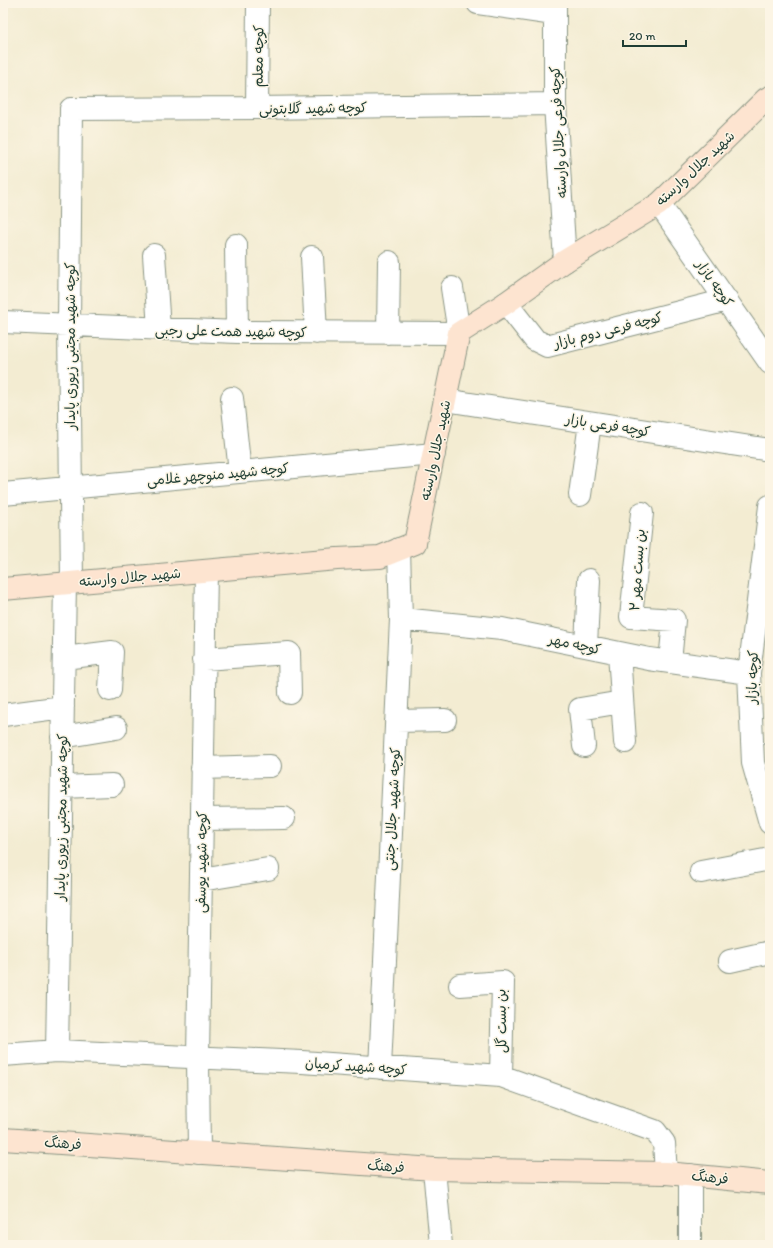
<svg xmlns="http://www.w3.org/2000/svg" width="773" height="1248" font-family="Itim,'Playpen Sans Arabic',sans-serif">
	<style>
		.lines { fill: none; stroke-linecap: round; stroke-linejoin: round }
		.street-casing { stroke: #899483; stroke-width: 24 }
		.secondary-casing { stroke: #899483; stroke-width: 24 }
		.street { stroke: #fff; stroke-width: 22 }
		.secondary { stroke: #fde4d0; stroke-width: 22 }
		.labels { text-anchor: middle; stroke-width: 3; stroke-linejoin: round; paint-order: stroke }
		.street-label { font-size: 14px; fill: #1f3d34; stroke: #fcf5e5 }
	</style>
	<rect width="100%" height="100%" fill="#fcf5e5"/>
	<filter id="ink" filterUnits="userSpaceOnUse"><feTurbulence type="fractalNoise" baseFrequency=".025" numOctaves="2"/><feDisplacementMap in="SourceGraphic" scale="8" xChannelSelector="R" yChannelSelector="G"/><feConvolveMatrix kernelMatrix="1 2 1 2 8 2 1 2 1" color-interpolation-filters="sRGB"/></filter>
	<filter id="wash" filterUnits="userSpaceOnUse"><feTurbulence type="fractalNoise" baseFrequency=".012" numOctaves="4" result="noise"/><feDisplacementMap in="SourceGraphic" scale="16" xChannelSelector="R" yChannelSelector="G"/><feGaussianBlur stdDeviation="0.9" result="paint"/><feColorMatrix in="noise" values="0 0 0 0 0 0 0 0 0 0 0 0 0 0 0 0 0 1.4 0 .05"/><feComposite in="paint" operator="in"/></filter>
	<g filter="url(#wash)">
		<rect width="100%" height="100%" fill="#f3ecd2"/>
	</g>
	<g filter="url(#ink)">
		<g class="lines">
			<g class="street-casing">
				<path id="street" d="M478 3 554 14
					M555 3V104L565 261
					M257 108 258 3
					M659 204 770 363
					M236 245 237 332
					M154 255 159 329
					M312 257 316 333
					M506 303 535 340 547 346 727 300
					M3 322 237 332 459 333 452 288
					M388 333 389 262
					M232 398 240 472
					M445 400 770 450
					M3 494 434 454
					M580 495 590 423
					M770 506 749 673 753 763 770 823
					M642 513 631 617 674 620 670 662
					M72 582 69 325 71 109 257 108 555 104
					M401 619 502 629 649 659 749 673
					M586 646 589 580
					M619 653 625 742
					M64 658 112 652 110 690
					M204 659 289 653 290 693
					M3 715 63 707
					M396 721 445 720
					M62 737 116 728
					M584 746 580 709 622 702
					M202 768 270 766
					M62 787 112 785
					M202 819 284 818
					M701 872 770 859
					M201 880 268 869
					M730 961 770 952
					M460 985 503 982 501 1076
					M57 1051 65 583
					M3 1055 57 1051 302 1062 501 1076 655 1131 664 1143 666 1173
					M380 1068 401 619 399 549
					M199 1153 198 1057 206 571
					M434 1169 441 1245
					M690 1245V1175"/>
			</g>
			<g class="secondary-casing">
				<path id="secondary" d="M3 589 337 559 380 557 415 543 459 333 506 303 565 261 659 204 766 99 770 97
					M3 1139 434 1169 666 1173 770 1183"/>
			</g>
			<use href="#street" class="street"/>
			<use href="#secondary" class="secondary"/>
		</g>
	</g>
	<g class="labels">
		<g class="street-label">
			<text transform="translate(258 56) rotate(-89)" y="5">کوچه معلم</text>
			<text transform="translate(313 108) rotate(-1)" y="5">کوچه شهید گلابتونی</text>
			<text transform="translate(558 132) rotate(-93)" y="5">کوچه فرعی جلال وارسته</text>
			<text transform="translate(695 168) rotate(-43)" y="5">شهید جلال وارسته</text>
			<text transform="translate(715 283) rotate(55)" y="5">کوچه بازار</text>
			<text transform="translate(608 330) rotate(-14)" y="5">کوچه فرعی دوم بازار</text>
			<text transform="translate(231 331) rotate(1)" y="5">کوچه شهید همت علی رجبی</text>
			<text transform="translate(70 346) rotate(-90)" y="5">کوچه شهید مجتبی زیوری پایدار</text>
			<text transform="translate(608 425) rotate(9)" y="5">کوچه فرعی بازار</text>
			<text transform="translate(435 450) rotate(-78)" y="5">شهید جلال وارسته</text>
			<text transform="translate(218 474) rotate(-5)" y="5">کوچه شهید منوچهر غلامی</text>
			<text transform="translate(637 570) rotate(-86)" y="5">بن بست مهر ۲</text>
			<text transform="translate(130 577) rotate(-5)" y="5">شهید جلال وارسته</text>
			<text transform="translate(575 644) rotate(12)" y="5">کوچه مهر</text>
			<text transform="translate(752 677) rotate(-88)" y="5">کوچه بازار</text>
			<text transform="translate(392 809) rotate(-87)" y="5">کوچه شهید جلال جنتی</text>
			<text transform="translate(61 817) rotate(-89)" y="5">کوچه شهید مجتبی زیوری پایدار</text>
			<text transform="translate(201 862) rotate(-89)" y="5">کوچه شهید یوسفی</text>
			<text transform="translate(501 1021) rotate(-91)" y="5">بن بست گل</text>
			<text transform="translate(356 1066) rotate(4)" y="5">کوچه شهید کرمیان</text>
			<text transform="translate(63 1143) rotate(4)" y="5">فرهنگ</text>
			<text transform="translate(386 1166) rotate(4)" y="5">فرهنگ</text>
			<text transform="translate(710 1177) rotate(6)" y="5">فرهنگ</text>
		</g>
	</g>
	<rect width="773" height="1248" fill="none" stroke="#fcf5e5" stroke-width="16"/>
	<path d="M623 40v6h63v-6" fill="none" stroke="#1f3d34" stroke-width="2"/>
	<text x="629" y="40" font-size="12" fill="#1f3d34" stroke="#fcf5e5" stroke-width="3" paint-order="stroke">20 m</text>
</svg>
